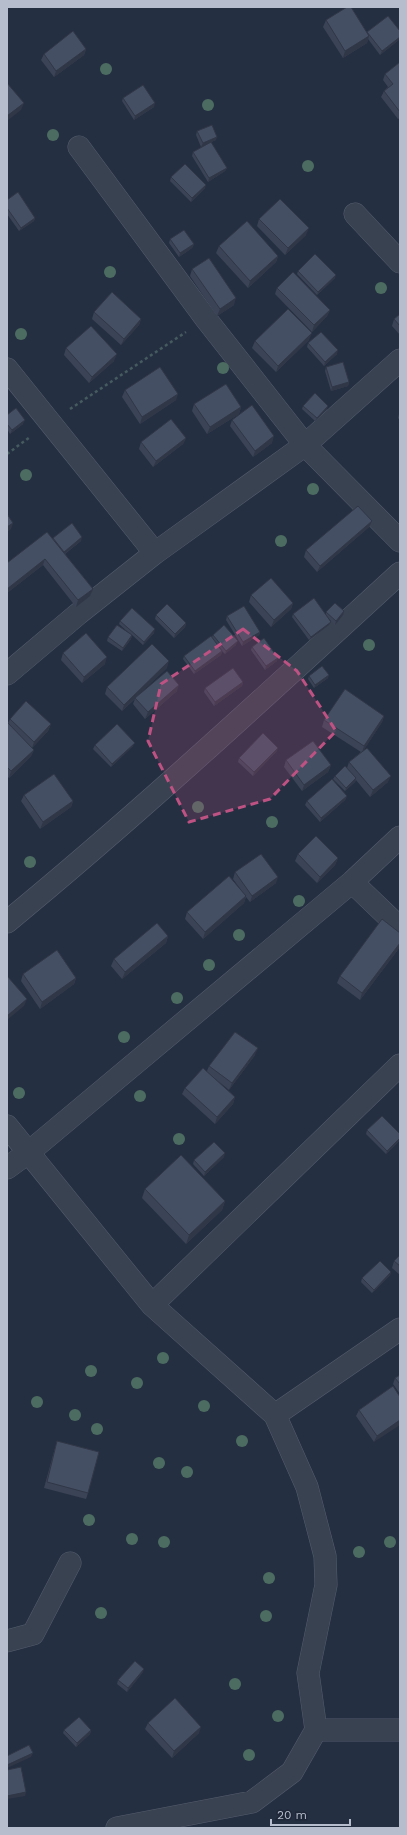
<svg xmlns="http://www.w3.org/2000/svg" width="407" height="1835" font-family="'Work Sans',sans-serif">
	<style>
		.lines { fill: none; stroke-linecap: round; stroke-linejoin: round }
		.minor-casing { stroke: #545d6c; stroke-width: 23 }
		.path { stroke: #455b5f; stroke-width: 2.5; stroke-dasharray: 3 3; stroke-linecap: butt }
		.minor { stroke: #394251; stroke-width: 22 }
		.tree { fill: #4d6c61 }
		.wall { fill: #3a4456 }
		.shaded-wall { fill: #303746 }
		.building { fill: #444f64; stroke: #303746 }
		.marked { fill: #be5283; fill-opacity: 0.2; stroke: #be5283; stroke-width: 3; stroke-dasharray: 8 5; stroke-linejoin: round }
	</style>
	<rect width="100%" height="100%" fill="#252f42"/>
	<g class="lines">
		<g class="minor-casing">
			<path id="minor" d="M79 147 206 319 305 445 400 541
				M355 214 400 262
				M7 369 155 553
				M7 674 78 614 155 553 305 445 400 360
				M352 882 400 928
				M7 922C142 811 271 691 400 573
				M7 1126 152 1305 275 1415 307 1487 325 1556 326 1585 308 1673 316 1730 292 1772 252 1802 117 1828
				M7 1168 29 1152 352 882 400 837
				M152 1305 400 1065
				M275 1415 400 1329
				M7 1641 33 1634 70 1563
				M316 1730H400"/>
		</g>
		<path class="path" d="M70 409 186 332
			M7 454 30 437"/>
		<use href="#minor" class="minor"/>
	</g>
	<g class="tree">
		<circle cx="106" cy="69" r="6"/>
		<circle cx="208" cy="105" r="6"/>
		<circle cx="53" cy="135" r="6"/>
		<circle cx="308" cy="166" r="6"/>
		<circle cx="110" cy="272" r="6"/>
		<circle cx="381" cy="288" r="6"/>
		<circle cx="21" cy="334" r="6"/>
		<circle cx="223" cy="368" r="6"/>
		<circle cx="26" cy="475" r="6"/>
		<circle cx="313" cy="489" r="6"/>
		<circle cx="281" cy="541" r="6"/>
		<circle cx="369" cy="645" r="6"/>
		<circle cx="198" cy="807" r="6"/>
		<circle cx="272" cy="822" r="6"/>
		<circle cx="30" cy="862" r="6"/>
		<circle cx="299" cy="901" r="6"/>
		<circle cx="239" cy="935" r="6"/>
		<circle cx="209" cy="965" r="6"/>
		<circle cx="177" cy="998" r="6"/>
		<circle cx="124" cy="1037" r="6"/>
		<circle cx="19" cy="1093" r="6"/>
		<circle cx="140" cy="1096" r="6"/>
		<circle cx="179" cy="1139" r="6"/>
		<circle cx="163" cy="1358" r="6"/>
		<circle cx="91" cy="1371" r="6"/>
		<circle cx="137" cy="1383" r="6"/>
		<circle cx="37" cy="1402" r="6"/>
		<circle cx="204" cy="1406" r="6"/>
		<circle cx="75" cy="1415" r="6"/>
		<circle cx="97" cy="1429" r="6"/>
		<circle cx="242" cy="1441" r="6"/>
		<circle cx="159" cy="1463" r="6"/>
		<circle cx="187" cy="1472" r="6"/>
		<circle cx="89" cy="1520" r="6"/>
		<circle cx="132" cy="1539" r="6"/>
		<circle cx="164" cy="1542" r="6"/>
		<circle cx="390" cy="1542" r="6"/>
		<circle cx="359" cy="1552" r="6"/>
		<circle cx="269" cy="1578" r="6"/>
		<circle cx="101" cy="1613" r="6"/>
		<circle cx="266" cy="1616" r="6"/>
		<circle cx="235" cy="1684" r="6"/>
		<circle cx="278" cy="1716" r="6"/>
		<circle cx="249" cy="1755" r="6"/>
	</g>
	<path class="wall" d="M326 20 367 32 400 31V39L380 55 368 39 367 43 343 58 323 27Z
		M86 49 84 55 54 77 41 60 44 54Z
		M400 62V118L398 119 381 97 384 91 388 87 383 80 385 74Z
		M123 98 154 107 134 120 122 101Z
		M197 131 216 140 211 142 227 168 225 171 208 182 192 156 193 152 207 144 201 147 196 135Z
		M171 177 205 188 191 202 170 181Z
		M7 200 35 218 34 221 19 231 7 214Z
		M259 219 306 235 285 255 257 226Z
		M170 239 194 244 192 248 179 257 169 243Z
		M219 246 278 256 276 262 248 288 216 253Z
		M192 269 234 305 217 316 190 276Z
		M298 271 335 278 317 295 297 274Z
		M277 288 330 310 327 316 312 332 275 294Z
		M94 312 141 319 139 325 121 345 92 319Z
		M400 314V335L392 326 394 319Z
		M309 340 276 372 252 348 255 341Z
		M308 343 337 354 324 366 307 347Z
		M66 348 114 361 89 383 64 355Z
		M326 367 349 382 348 386 331 391 325 371Z
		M125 390 176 400 140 424 122 397Z
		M194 404 241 407 239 414 207 434 192 411Z
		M303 406 327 409 315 421 302 409Z
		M399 414 400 415V420L398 418Z
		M7 415 23 424 10 434 7 429Z
		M232 420 272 443 253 457 230 426Z
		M186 438 183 444 153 467 139 449 141 442Z
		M372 521 369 527 317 572 304 557 306 550Z
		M53 538 81 541 65 554 93 589 90 596 76 607 43 565 7 593V563Z
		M251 595 293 603 291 609 271 627 249 602Z
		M344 611 343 615 335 625 329 619V625L309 640 292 617 293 614H326V612Z
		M156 615 186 623 185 627 174 638 155 619Z
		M227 616 260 632 259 635 242 646 226 620Z
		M120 621 154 633 143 645 132 635 131 639 122 651 107 641 108 637 129 633 119 624Z
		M213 635 236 645 225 654 222 651 221 655 194 674 183 659 184 656 212 637Z
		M252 647 277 661 265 670 251 650Z
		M63 653 105 664 82 683 61 660Z
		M167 668 141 692 177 691 145 719 133 704 135 699 122 711 105 694 107 687Z
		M309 676 328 678 314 688 308 679Z
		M243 682 242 686 214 706 204 692 205 688Z
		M384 716 382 722 363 751 388 782 370 797 356 780 355 782 345 791 333 779 335 776 347 768 349 762 361 752 322 727 324 720Z
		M10 719 51 724 48 731 32 748 34 750 31 756 9 778 7 776V722L8 723Z
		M95 745 133 746 111 767 93 749Z
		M277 751 253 776 238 762 239 758Z
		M286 760 331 765 328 772 302 791 284 767Z
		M24 795 73 801 71 807 40 829 21 801Z
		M347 796 345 800 320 822 305 805 307 801Z
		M298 854 338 858 335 865 317 883 295 861Z
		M235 872 276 883 250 902 246 897 244 903 203 939 185 919 187 912 241 890 233 879Z
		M400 933V947L360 1000 337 983 340 976Z
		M168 936 166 943 122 979 111 966 114 959Z
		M23 974 76 978 74 984 40 1009 21 981Z
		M255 1055 229 1090 217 1080 235 1097 233 1104 215 1124 182 1094 185 1088 207 1071 209 1066Z
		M367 1130 400 1134V1140L386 1154 366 1134Z
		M224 1157 204 1176 193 1164 194 1160Z
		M145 1189 225 1201 222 1210 186 1244 142 1198Z
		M400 1255V1275L392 1268 394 1261Z
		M391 1272 390 1275 372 1293 361 1282 362 1278Z
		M400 1375V1394L393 1384 395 1378Z
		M400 1397 374 1442 356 1416 359 1410Z
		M57 1441 88 1493 86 1499 44 1488 55 1448Z
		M143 1672 127 1692 117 1684 118 1680Z
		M148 1723 199 1733 172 1758 145 1729Z
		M64 1730H91L90 1734 76 1747 63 1733Z"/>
	<path class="shaded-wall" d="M369 36 367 43 343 58 345 51Z
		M400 37V39L380 55 382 51Z
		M86 49 84 55 54 77 56 71Z
		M24 103 21 110 7 121V116Z
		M155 103 154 107 134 120 135 116Z
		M217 137 216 140 201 147 203 143Z
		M227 168 225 171 208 182 209 178Z
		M206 185 205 188 191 202 192 198Z
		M35 218 34 221 19 231 21 228Z
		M309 228 306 235 285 255 288 248Z
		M194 244 192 248 179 257 180 253Z
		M278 256 276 262 248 288 250 281Z
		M336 275 335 278 317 295 318 292Z
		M236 298 234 305 217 316 220 309Z
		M330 310 327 316 312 332 314 325Z
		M141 319 139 325 121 345 124 339Z
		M312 333 309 340 276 372 278 366Z
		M338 350 337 354 324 366 325 362Z
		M117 354 114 361 89 383 92 377Z
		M349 382 348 386 331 391 332 387Z
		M178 394 176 400 140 424 142 417Z
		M328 406 327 409 315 421 317 418Z
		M241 407 239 414 207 434 210 427Z
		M25 420 23 424 10 434 12 430Z
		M274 436 272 443 253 457 255 451Z
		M186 438 183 444 153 467 156 461Z
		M372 521 369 527 317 572 320 566Z
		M13 523 11 529 7 532V527Z
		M82 537 81 541 63 555 64 552Z
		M45 559 43 565 7 593V589Z
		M93 589 90 596 76 607 78 600Z
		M293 603 291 609 271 627 274 620Z
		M344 611 343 615 335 625 336 621Z
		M331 622 329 625 309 640 311 637Z
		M186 623 185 627 174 638 175 634Z
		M155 629 154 633 143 645 144 642Z
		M260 632 259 635 242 646 243 642Z
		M132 635 131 639 122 651 123 648Z
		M238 641 236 645 225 654 226 651Z
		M222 651 221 655 194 674 195 671Z
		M107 657 105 664 82 683 84 677Z
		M278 658 277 661 265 670 266 666Z
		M169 661 167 668 122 711 124 705Z
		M329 675 328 678 314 688 315 685Z
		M243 682 242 686 214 706 215 702Z
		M179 685 177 691 145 719 148 712Z
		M384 716 382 722 362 753 364 746Z
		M51 724 48 731 32 748 34 742Z
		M135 743 133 746 111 767 112 764Z
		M278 748 277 751 253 776 254 772Z
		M34 750 31 756 9 778 11 771Z
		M331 765 328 772 302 791 304 785Z
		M391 776 388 782 370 797 373 790Z
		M356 778 355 782 345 791 346 788Z
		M347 796 345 800 320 822 321 818Z
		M73 801 71 807 40 829 43 822Z
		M338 858 335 865 317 883 320 877Z
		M278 877 276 883 250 902 252 896Z
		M246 896 244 903 203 939 205 932Z
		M168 936 166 943 122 979 125 972Z
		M400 943V947L360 1000 362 993Z
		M76 978 74 984 40 1009 42 1002Z
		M27 999 24 1006 7 1020V1016Z
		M258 1048 255 1055 229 1090 232 1083Z
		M235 1097 233 1104 215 1124 217 1117Z
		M400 1138V1140L386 1154 387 1151Z
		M225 1153 224 1157 204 1176 205 1172Z
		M225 1201 222 1210 186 1244 189 1235Z
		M391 1272 390 1275 372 1293 374 1290Z
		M400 1420V1425L374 1442 377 1436Z
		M144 1669 143 1672 127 1692 128 1688Z
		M201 1727 199 1733 172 1758 174 1751Z
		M91 1730 90 1734 76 1747 77 1743Z
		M33 1753 31 1757 7 1768V1765Z
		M26 1792 25 1796 7 1799V1796Z"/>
	<path class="building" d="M347 7H351L369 36 345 51 326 20Z
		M388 16 400 31V37L382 51 367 32Z
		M73 31 86 49 56 71 44 54Z
		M400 62V112L384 91 393 84 385 74Z
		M7 83 24 103 7 116Z
		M143 85 155 103 135 116 123 98Z
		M212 125 217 137 203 143 197 131Z
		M211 142 227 168 209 178 193 152Z
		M185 164 206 185 192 198 171 177Z
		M18 192 35 218 21 228 7 208V200Z
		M280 199 309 228 288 248 259 219Z
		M247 221 278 256 250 281 219 246Z
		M184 230 194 244 180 253 170 239Z
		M315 254 336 275 318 292 298 271Z
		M209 258 236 298 220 309 192 269Z
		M293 272 330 310 314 325 277 288Z
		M112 292 141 319 124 339 94 312Z
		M288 309 312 333 278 366 255 341Z
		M400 314V326L394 319Z
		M91 326 117 354 92 377 66 348Z
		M321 332 338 350 325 362 308 343Z
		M343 362 349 382 332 387 326 367Z
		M160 367 178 394 142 417 125 390Z
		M226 384 241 407 210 427 194 404Z
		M315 393 328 406 317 418 303 406Z
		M252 405 274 436 255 451 232 420Z
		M16 408 25 420 12 430 7 424V415Z
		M171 419 186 438 156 461 141 442Z
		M358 506 372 521 320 566 306 550Z
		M7 514 13 523 7 527Z
		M72 523 82 537 64 552 53 538Z
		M47 532 93 589 78 600 45 559 7 589V563Z
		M271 578 293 603 274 620 251 595Z
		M314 598 331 622 311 637 293 614Z
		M335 603 344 611 336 621 326 612Z
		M167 604 186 623 175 634 156 615Z
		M244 606 260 632 243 642 227 616Z
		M132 608 155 629 144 642 120 621Z
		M117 625 132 635 123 648 108 637Z
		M224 625 238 641 226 651 213 635Z
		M86 633 107 657 84 677 63 653Z
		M211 636 222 651 195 671 184 656Z
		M264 638 278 658 266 666 252 647Z
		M152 644 169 661 124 705 107 687Z
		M322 666 329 675 315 685 309 676Z
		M233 668 243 682 215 702 205 688Z
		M167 671 179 685 148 712 135 698Z
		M345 689 384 716 364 746 324 720Z
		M26 701 51 724 34 742 10 719Z
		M7 722 34 750 11 771 7 767Z
		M117 724 135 743 112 764 95 745Z
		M263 733 278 748 254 772 239 758Z
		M313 741 331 765 304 785 286 760Z
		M367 748 391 776 373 790 349 762Z
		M345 766 356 778 346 788 335 776Z
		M54 774 73 801 43 822 24 795Z
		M332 779 347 796 321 818 307 801Z
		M316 836 338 858 320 877 298 854Z
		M261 854 278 877 252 896 235 872Z
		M229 876 246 896 205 932 187 912Z
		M382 919 400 933V943L362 993 340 976Z
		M157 923 168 936 125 972 114 959Z
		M57 950 76 978 42 1002 23 974Z
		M8 977 27 999 7 1016V978Z
		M235 1032 258 1048 232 1083 209 1066Z
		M203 1068 235 1097 217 1117 185 1088Z
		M382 1116 400 1134V1138L387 1151 367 1130Z
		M214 1142 225 1153 205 1172 194 1160Z
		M181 1155 225 1201 189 1235 145 1189Z
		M400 1255V1266L394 1261Z
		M380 1261 391 1272 374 1290 362 1278Z
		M400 1375V1384L395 1378Z
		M393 1386 400 1397V1420L377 1436 359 1410Z
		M57 1441 99 1452 88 1493 47 1482Z
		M135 1661 144 1669 128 1688 118 1680Z
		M175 1698 201 1727 174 1751 148 1723Z
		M79 1717 91 1730 77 1743 64 1730Z
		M29 1745 33 1753 7 1765V1756Z
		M21 1767 26 1792 7 1796V1770Z"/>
	<path class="marked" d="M243 629 297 671 336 731 270 799 189 822 148 741 161 684Z"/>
	<rect width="407" height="1835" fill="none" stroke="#b6bdcc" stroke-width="16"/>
	<path d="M271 1819v6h79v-6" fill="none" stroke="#b6bdcc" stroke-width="2"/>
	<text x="277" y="1819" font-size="12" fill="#b6bdcc" stroke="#1e2737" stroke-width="3" paint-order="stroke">20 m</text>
</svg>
